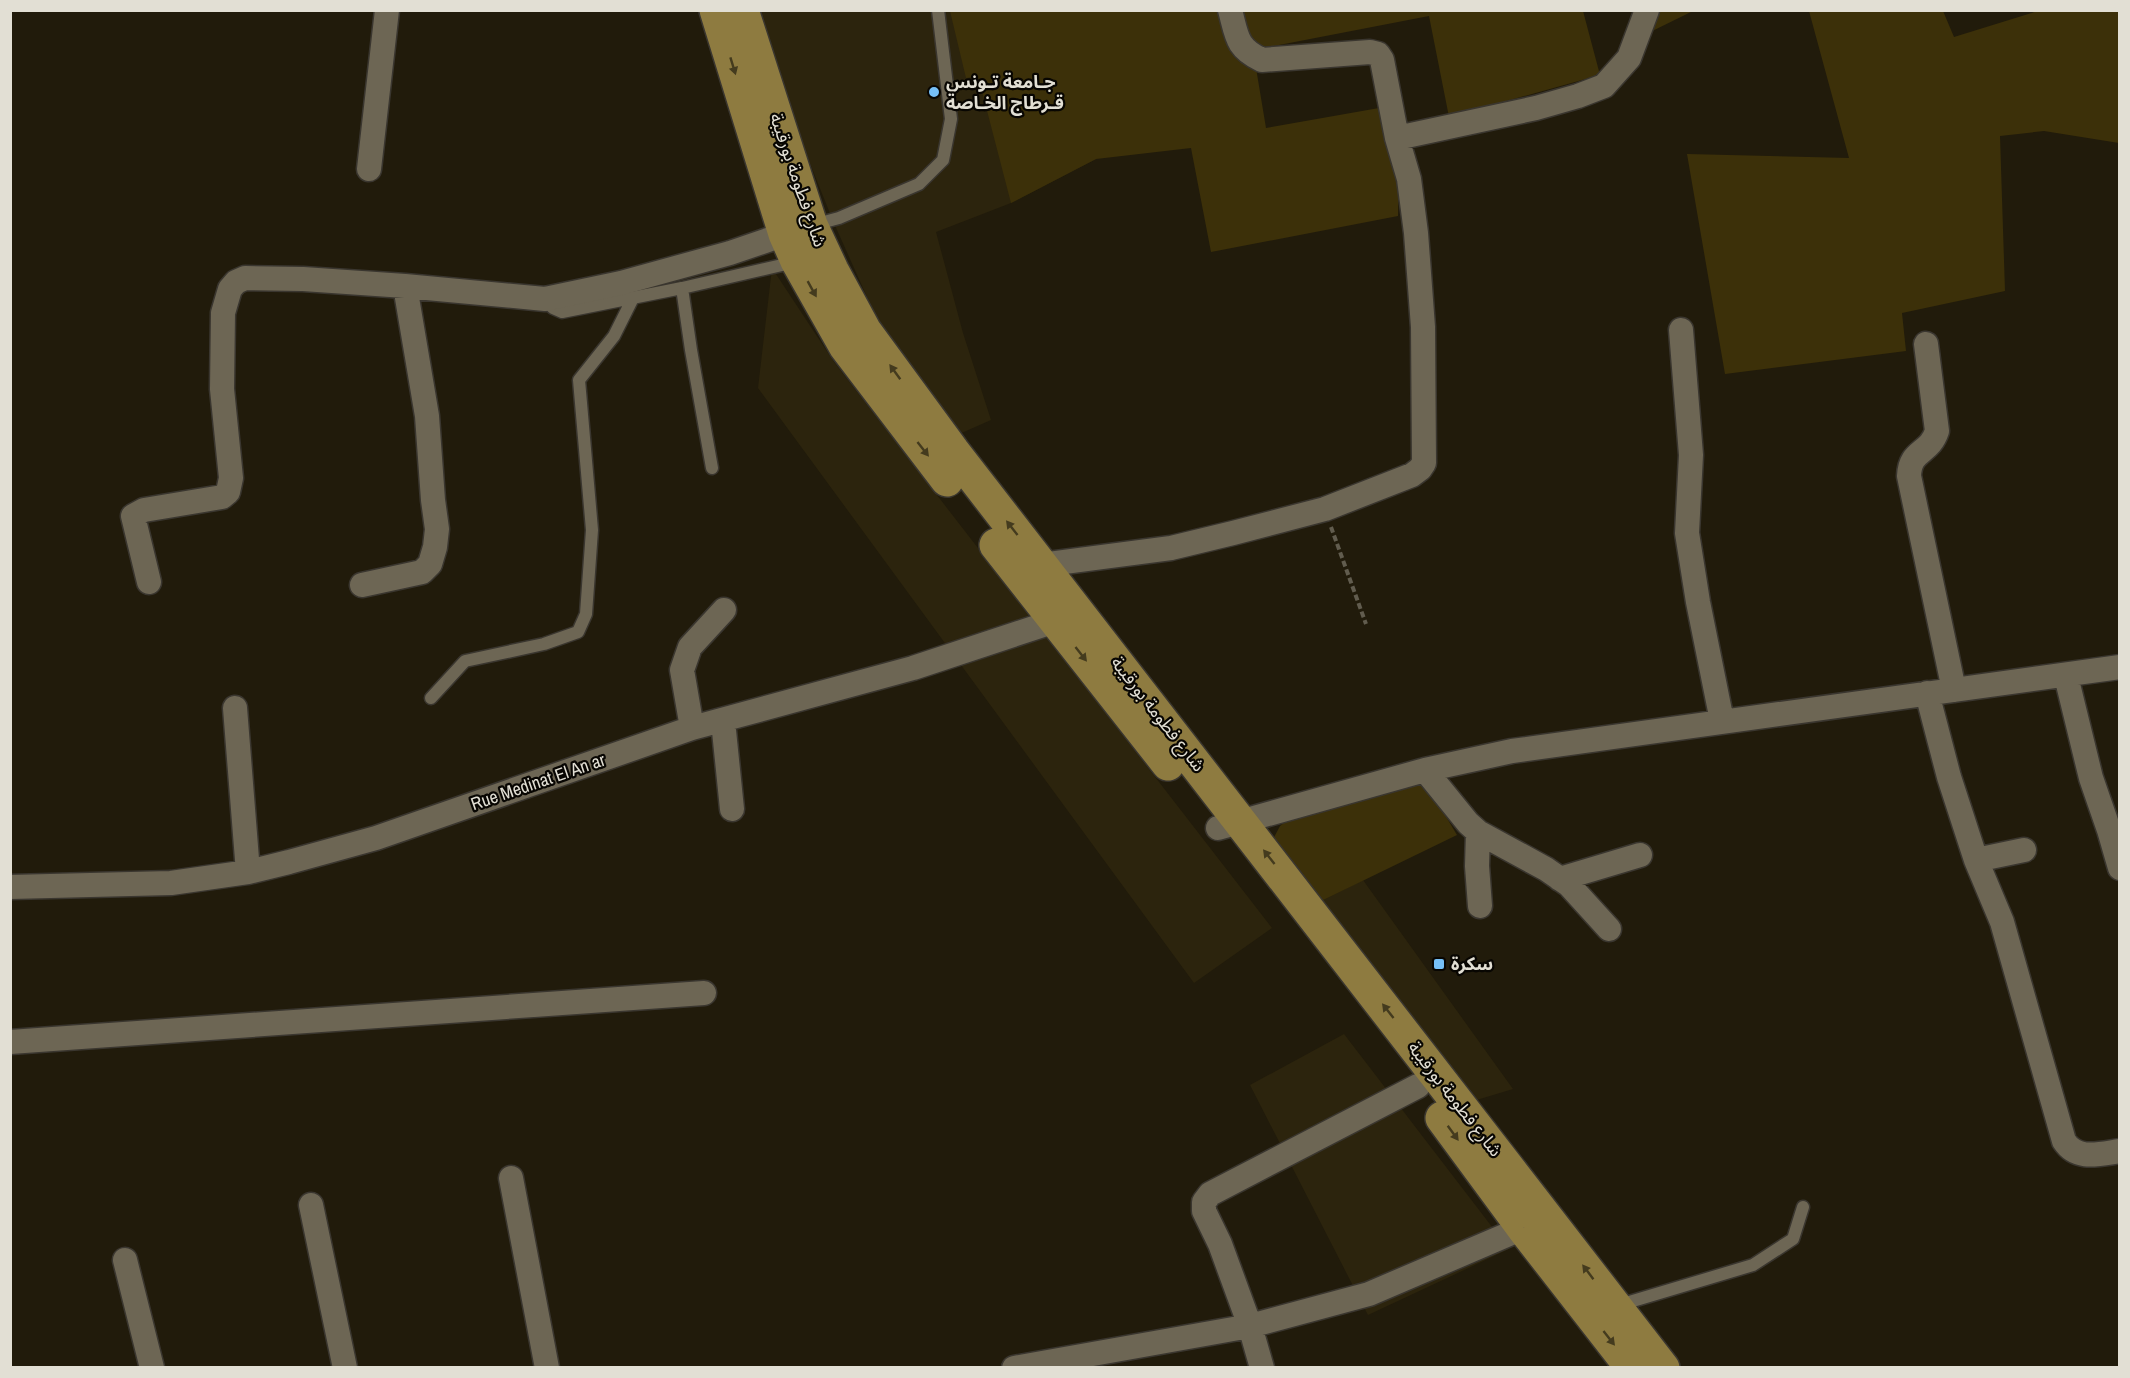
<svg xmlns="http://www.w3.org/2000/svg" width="2130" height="1378" font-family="'Archivo Narrow','Noto Sans Arabic',sans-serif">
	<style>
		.built { fill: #2c240d }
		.green { fill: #3c3009 }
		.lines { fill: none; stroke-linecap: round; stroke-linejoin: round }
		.lane-casing { stroke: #3a362f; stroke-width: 15 }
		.street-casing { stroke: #3a362f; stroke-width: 27 }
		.primary-casing { stroke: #3a362f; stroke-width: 36 }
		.path { stroke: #615c4e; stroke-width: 4; stroke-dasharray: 6 3; stroke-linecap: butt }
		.lane { stroke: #6d6654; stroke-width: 12 }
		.street { stroke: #6d6654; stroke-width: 24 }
		.primary { stroke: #8e7b40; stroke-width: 33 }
		.oneway { fill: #443b1e }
		.poi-dot { fill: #76c0f7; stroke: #080602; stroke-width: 2 }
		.labels { text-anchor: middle; stroke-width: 4.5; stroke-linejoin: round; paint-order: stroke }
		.poi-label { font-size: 18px; font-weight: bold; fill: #e2dfd4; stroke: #080602; text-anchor: start }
		.street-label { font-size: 18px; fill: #e2dfd4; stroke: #080602 }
	</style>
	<rect width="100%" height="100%" fill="#211b0b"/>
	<path class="built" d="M760 11H1064L1096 159 1011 203 936 232 963 333 991 420 957 435 884 335 833 221 801 141Z
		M772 268 834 362 1272 928 1194 983 758 388Z
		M1363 880 1513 1089 1470 1102 1317 903Z
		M1344 1034 1509 1249 1368 1315 1250 1085Z"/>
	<path class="green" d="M950 11H1583L1600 75 1449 117 1429 16 1253 50 1266 128 1379 108 1399 150 1398 216 1211 252 1191 148 1096 159 1011 203 978 76 966 78Z
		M1645 11H1693L1636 39Z
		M1809 11H1943L1954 37 2038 11H2119V143L2044 131 2000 136 2005 291 1902 313 1906 351 1725 374 1687 154 1849 158Z
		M1426 783 1457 835 1317 903 1271 843 1280 826 1293 815Z"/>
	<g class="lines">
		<g class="lane-casing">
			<path id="lane" d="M813 225 839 218 919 184 943 160 951 119 938 10
				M682 288 795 262
				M545 299 553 308 562 312 682 288 691 350 712 468
				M431 698 465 661 544 644 578 632 586 614 592 530 579 380 614 336 633 298
				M1616 1306 1753 1265 1793 1239 1803 1207"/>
		</g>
		<g class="street-casing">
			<path id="street" d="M1397 138 1536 108 1578 96 1604 86 1629 58 1647 10
				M369 169 387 10
				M1681 330 1691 455 1687 533 1698 602 1722 721
				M1926 344 1937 431C1929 455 1910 449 1909 476L1954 690
				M1041 565 1171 548 1233 533 1325 509 1412 475 1420 469 1424 463 1423 327 1416 233 1409 179 1397 138 1382 60 1378 54 1370 52 1262 60C1236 48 1237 36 1230 10
				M149 582 133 516 144 510 222 497 228 492 231 478 222 389 223 313 230 289 236 282 245 278 303 279 405 286 545 299 621 283 730 253 800 229
				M362 585 422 572 430 564 435 547 437 529 433 500 427 416 405 286
				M2066 676 2091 778 2109 830 2120 868
				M1927 693 1949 777 1976 860 2002 922 2064 1141C2077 1161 2099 1154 2120 1151
				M235 708 248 872
				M723 721 732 809
				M692 728 682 670 690 647 724 610
				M1425 770 1468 823 1478 832 1477 866 1480 906
				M1218 828 1425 770 1512 751 2120 667
				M1478 832 1546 869 1569 885 1609 929
				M1976 860 2024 850
				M1560 879 1640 855
				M10 887 171 883 248 872 289 862 376 838 692 728 913 668 1055 621
				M10 1042 704 993
				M511 1178 547 1368
				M311 1205 345 1368
				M125 1260 152 1368
				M1014 1368 1250 1326 1369 1294 1523 1228
				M1262 1368 1250 1326 1220 1244 1204 1211V1202L1210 1194 1418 1086"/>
		</g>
		<g class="primary-casing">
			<path id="primary" d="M716 10 785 234 797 261 845 346 947 480
				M742 10 811 225 832 270 865 331 953 451 1663 1368
				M996 545 1168 764
				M1442 1118 1523 1228 1632 1368"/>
		</g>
		<path class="path" d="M1331 527 1366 624"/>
		<use href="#lane" class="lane"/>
		<use href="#street" class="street"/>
		<use href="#primary" class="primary"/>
	</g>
	<defs><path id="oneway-solid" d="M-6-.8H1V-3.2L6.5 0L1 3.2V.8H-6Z" transform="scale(1.5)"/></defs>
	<g class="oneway">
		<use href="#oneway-solid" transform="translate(733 66) rotate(73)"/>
		<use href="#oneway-solid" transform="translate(812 289) rotate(61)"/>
		<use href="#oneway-solid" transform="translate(895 372) rotate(-126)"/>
		<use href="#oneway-solid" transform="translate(923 449) rotate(52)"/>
		<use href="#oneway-solid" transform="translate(1012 528) rotate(-128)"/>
		<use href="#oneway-solid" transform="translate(1081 654) rotate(52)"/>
		<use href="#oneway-solid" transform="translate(1269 857) rotate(-128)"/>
		<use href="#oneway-solid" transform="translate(1388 1011) rotate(-128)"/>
		<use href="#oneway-solid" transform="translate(1453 1133) rotate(54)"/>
		<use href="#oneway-solid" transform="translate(1588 1272) rotate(-127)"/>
		<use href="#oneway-solid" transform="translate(1609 1338) rotate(52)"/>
	</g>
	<g class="poi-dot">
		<circle cx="934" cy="92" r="6"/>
		<rect x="1433" y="958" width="12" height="12" rx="3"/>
	</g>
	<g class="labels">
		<g class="poi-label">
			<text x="946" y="88">جـامعة تـونس<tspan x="946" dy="21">قـرطاج الخـاصة</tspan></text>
			<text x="1451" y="970">سكرة</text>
		</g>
		<g class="street-label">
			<text transform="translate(798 180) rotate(71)" y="6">شارع فطومة بورقيبة</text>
			<text transform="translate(1158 714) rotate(52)" y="6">شارع فطومة بورقيبة</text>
			<text transform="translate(538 782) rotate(-19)" y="6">Rue Medinat El An ar</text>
			<text transform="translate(1455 1099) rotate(52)" y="6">شارع فطومة بورقيبة</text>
		</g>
	</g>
	<rect width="2130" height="1378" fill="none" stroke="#e2dfd4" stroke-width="24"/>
</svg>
